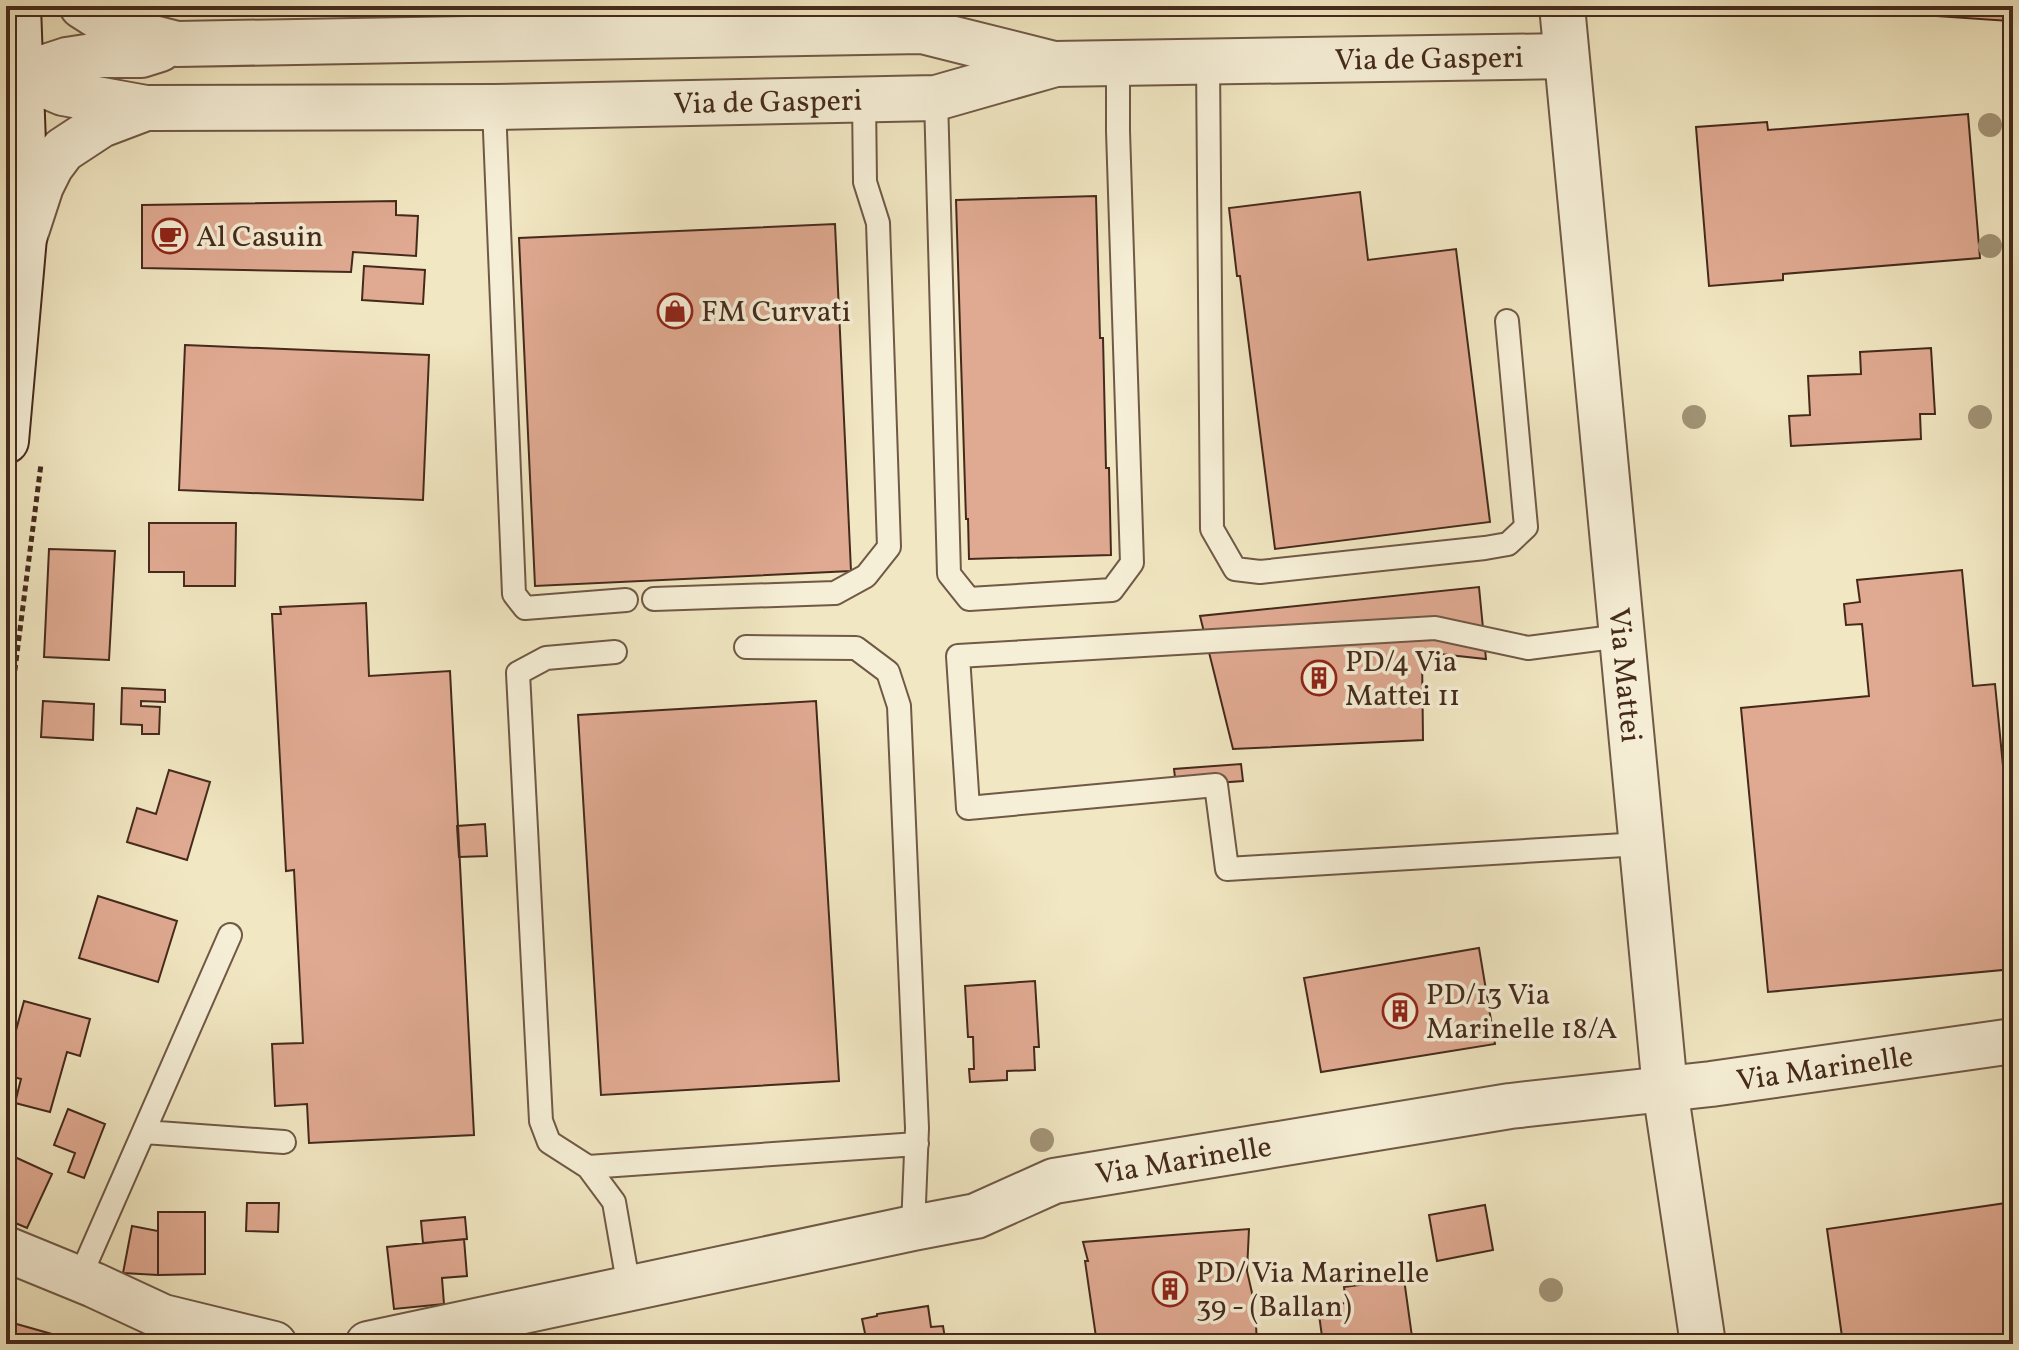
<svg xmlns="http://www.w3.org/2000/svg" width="2019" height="1350" font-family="Vollkorn,serif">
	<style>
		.building { fill: #e0aa92; stroke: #452a1c; stroke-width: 2 }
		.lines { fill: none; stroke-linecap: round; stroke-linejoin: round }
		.lane-casing { stroke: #705946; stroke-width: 26 }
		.street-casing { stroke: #705946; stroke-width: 48 }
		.secondary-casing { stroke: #452a1c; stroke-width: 48 }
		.path { stroke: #452a1c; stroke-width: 5; stroke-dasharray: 6 4; stroke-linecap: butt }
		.lane { stroke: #f6efd7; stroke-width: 22 }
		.street { stroke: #f6efd7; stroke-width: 44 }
		.secondary { stroke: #f6efd7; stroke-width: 44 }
		.tree { fill: #a29477 }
		.labels { text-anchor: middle; stroke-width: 7; stroke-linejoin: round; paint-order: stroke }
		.street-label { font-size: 30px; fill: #452a1c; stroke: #f6efd7 }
		.poi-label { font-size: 30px; fill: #452a1c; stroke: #f6efd7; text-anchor: start }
	</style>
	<rect width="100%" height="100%" fill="#f1e7c2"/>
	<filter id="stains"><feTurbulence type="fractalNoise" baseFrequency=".0025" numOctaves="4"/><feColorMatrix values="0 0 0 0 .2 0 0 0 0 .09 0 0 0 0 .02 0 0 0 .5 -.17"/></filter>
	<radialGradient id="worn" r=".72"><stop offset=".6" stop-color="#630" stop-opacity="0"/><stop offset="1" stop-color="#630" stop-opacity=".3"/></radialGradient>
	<path class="building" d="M1789 6H2008L2009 21Z
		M1968 114 1980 258 1783 274V280L1709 286 1696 127 1767 122 1768 130Z
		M1360 192 1368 260 1456 249 1490 522 1275 549 1240 276H1237L1229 208Z
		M1096 196 1100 338H1103L1106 468H1109L1111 555 969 559 968 519H966L956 200Z
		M396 201V215L418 216 416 256 353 252 351 272 142 268V205Z
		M835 224 851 571 535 586 519 238Z
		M364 266 425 270 423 304 362 300Z
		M185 345 429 355 423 500 179 490Z
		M1931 348 1935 414H1920L1921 439 1791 446 1789 416 1810 415 1808 376 1861 374 1860 352Z
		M149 523H236L235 586H184V572H149Z
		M49 549 115 551 109 660 44 657Z
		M1962 570 1973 686 1995 684 2013 868V969L1768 992 1741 708 1869 696 1862 624 1846 625 1844 604 1860 602 1857 580Z
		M1479 587 1486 659 1422 652 1423 740 1233 749 1200 616Z
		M366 603 369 676 450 671 474 1135 309 1143 307 1104 275 1106 272 1044 303 1043 294 870 286 871 272 614H281L280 607Z
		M122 688 165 690V702L141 701V706L160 707 159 734H142V725L121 724Z
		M43 701 94 704 93 740 41 737Z
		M816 701 839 1081 601 1095 578 715Z
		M1241 764 1243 781 1176 786 1174 769Z
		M169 770 210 782 187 860 127 842 137 808 156 814Z
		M485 824 487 856 459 857 457 826Z
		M98 896 177 921 158 982 79 958Z
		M1479 948 1495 1044 1321 1072 1304 978Z
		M1035 981 1039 1047H1034L1035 1070 1007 1071V1080L970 1082 969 1069H974L973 1037H968L965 986Z
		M24 1001 90 1019 80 1056 67 1052 50 1112 15 1103 21 1079 6 1075V1067Z
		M68 1109 105 1124 84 1178 68 1172 75 1153 54 1145Z
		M6 1153 52 1174 27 1228 6 1219Z
		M2013 1202V1344H1843L1827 1229Z
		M247 1203H279L278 1232 246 1231Z
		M1485 1205 1493 1250 1437 1261 1429 1215Z
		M158 1212H205V1274L158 1275Z
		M465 1217 467 1239 423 1243 421 1221Z
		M132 1226 158 1231V1275L123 1273Z
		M1249 1229 1247 1271 1255 1306 1257 1344H1097L1085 1261H1088L1083 1242Z
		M464 1239 467 1276 442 1278 444 1304 394 1309 387 1247Z
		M1404 1279 1413 1344H1323L1318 1307 1346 1303 1344 1287Z
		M928 1306 931 1327 943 1326 946 1344H872L871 1337 866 1338 862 1319 877 1316V1314Z
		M6 1321 66 1338 64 1344H6Z"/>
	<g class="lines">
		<g class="lane-casing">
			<path id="lane" d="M1208 62 1212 529 1235 569 1260 572 1485 548 1508 544 1526 527 1507 321
				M936 98 949 574 969 599 1112 590 1132 563 1118 131V62
				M494 107 514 594 525 608 626 600
				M654 599 835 593 866 576 889 547 878 223 865 182 864 100
				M1621 636 1528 648 1435 628 958 656 968 808 1216 785 1227 869 1641 844
				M746 647 856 648 888 672 899 706 917 1128 913 1228
				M615 652 546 658 518 673 541 1121 549 1142 588 1167 614 1202 629 1288
				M144 1132 284 1142
				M588 1167 917 1144
				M79 1279 230 935"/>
		</g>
		<g class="street-casing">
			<g id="street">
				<path id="s1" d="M82 6 118 29 177 44 922 31 1054 64 1566 56"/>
				<path id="s2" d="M1562 6 1665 1089 1703 1344"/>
				<path id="s3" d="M21 75 63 93 146 108 494 107 936 98 1052 65"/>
				<path d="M21 75 67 60 99 55H141L160 49"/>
				<path d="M25 235 41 186 51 166 63 150 101 125 146 108"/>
				<path d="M6 1249 94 1285 163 1317 274 1344"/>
				<path id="s4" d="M368 1344 913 1228 976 1216 1054 1181 1510 1106 1711 1084 2013 1041"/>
			</g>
		</g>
		<g class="secondary-casing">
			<path id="secondary" d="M6 441 24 237 23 144 18 6"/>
		</g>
		<path class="path" d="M6 720 13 685 41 464"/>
		<use href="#lane" class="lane"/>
		<use href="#street" class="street"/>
		<use href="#secondary" class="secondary"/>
	</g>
	<g class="tree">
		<circle cx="1990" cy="125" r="12"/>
		<circle cx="1990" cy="246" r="12"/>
		<circle cx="1694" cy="417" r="12"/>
		<circle cx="1980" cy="417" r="12"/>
		<circle cx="1042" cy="1140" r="12"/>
		<circle cx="1551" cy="1290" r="12"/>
	</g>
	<defs>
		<g id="cafe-ring" transform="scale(1.8)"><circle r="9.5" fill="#f6efd7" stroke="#8f2418" stroke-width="1.5"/><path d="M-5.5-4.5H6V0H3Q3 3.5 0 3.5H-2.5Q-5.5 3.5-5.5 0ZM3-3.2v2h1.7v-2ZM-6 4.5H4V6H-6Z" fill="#8f2418"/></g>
		<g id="shop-ring" transform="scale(1.8)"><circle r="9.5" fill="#f6efd7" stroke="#8f2418" stroke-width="1.5"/><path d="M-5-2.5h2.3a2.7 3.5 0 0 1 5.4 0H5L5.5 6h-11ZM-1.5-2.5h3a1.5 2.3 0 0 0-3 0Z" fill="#8f2418"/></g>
		<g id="building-ring" transform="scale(1.8)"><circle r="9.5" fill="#f6efd7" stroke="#8f2418" stroke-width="1.5"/><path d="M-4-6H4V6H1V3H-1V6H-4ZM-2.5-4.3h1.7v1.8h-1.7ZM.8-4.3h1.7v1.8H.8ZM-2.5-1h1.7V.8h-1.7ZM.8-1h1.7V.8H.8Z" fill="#8f2418"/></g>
	</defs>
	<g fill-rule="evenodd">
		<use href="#cafe-ring" x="170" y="236"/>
		<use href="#shop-ring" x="675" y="311"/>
		<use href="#building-ring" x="1319" y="678"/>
		<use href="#building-ring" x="1400" y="1011"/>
		<use href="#building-ring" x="1170" y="1289"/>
	</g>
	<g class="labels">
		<g class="street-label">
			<text dy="10" stroke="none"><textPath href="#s1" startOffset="1360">Via de Gasperi</textPath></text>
			<text dy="10" stroke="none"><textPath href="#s3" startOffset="752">Via de Gasperi</textPath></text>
			<text dy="10" stroke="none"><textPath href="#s2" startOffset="672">Via Mattei</textPath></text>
			<text dy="10" stroke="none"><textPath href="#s4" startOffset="1486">Via Marinelle</textPath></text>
			<text dy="10" stroke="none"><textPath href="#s4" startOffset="838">Via Marinelle</textPath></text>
		</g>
		<g class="poi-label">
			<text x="196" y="246">Al Casuin</text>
			<text x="701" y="321">FM Curvati</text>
			<text x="1345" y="671">PD/4 Via<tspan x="1345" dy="34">Mattei 11</tspan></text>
			<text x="1426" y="1004">PD/13 Via<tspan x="1426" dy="34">Marinelle 18/A</tspan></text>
			<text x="1196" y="1282">PD/ Via Marinelle<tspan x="1196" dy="34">39 - (Ballan)</tspan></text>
		</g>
	</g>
	<rect width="2019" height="1350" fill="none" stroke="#f1e7c2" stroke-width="32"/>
	<rect x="8" y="8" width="2003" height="1334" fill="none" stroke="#452a1c" stroke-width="4"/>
	<rect x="16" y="16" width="1987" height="1318" fill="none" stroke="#452a1c" stroke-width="2"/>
	<rect width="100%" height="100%" filter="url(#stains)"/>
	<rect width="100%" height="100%" fill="url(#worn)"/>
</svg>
